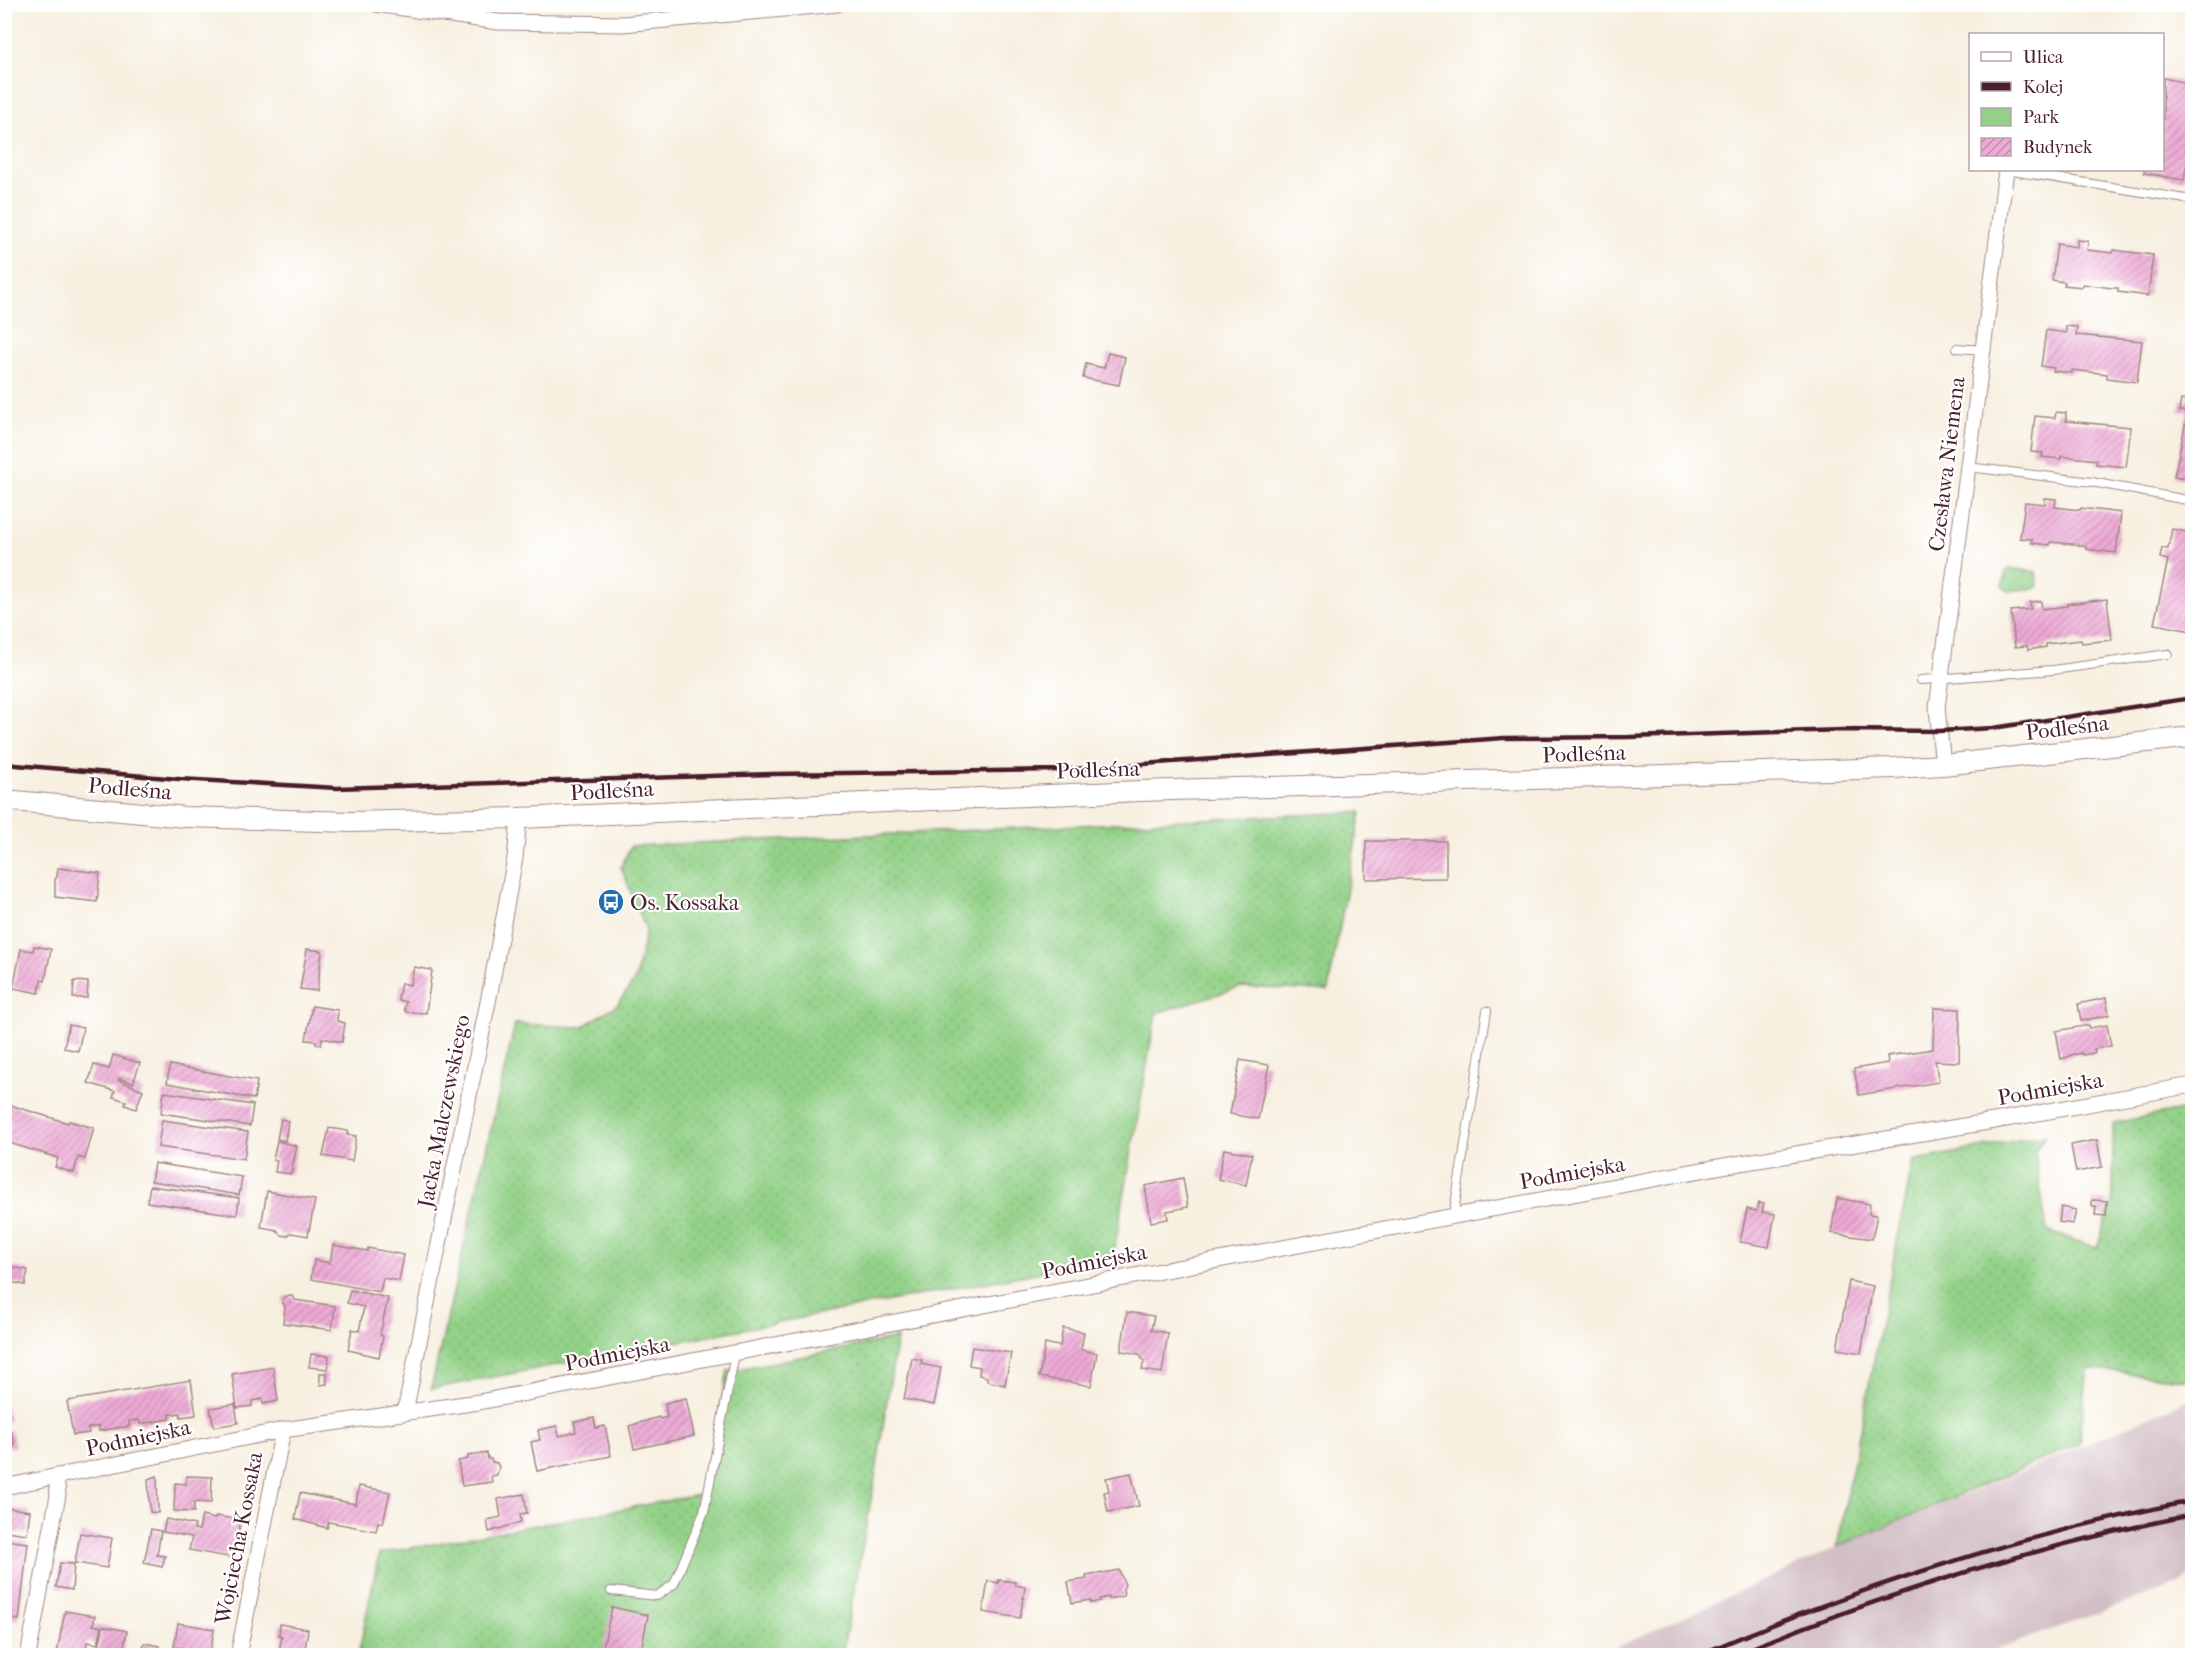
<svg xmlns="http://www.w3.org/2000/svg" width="2197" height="1660" font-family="'IM FELL French Canon',serif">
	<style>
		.railway { fill: #d2bec5 }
		.green { fill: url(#green-dots); stroke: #6e7859; stroke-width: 1.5 }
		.building { fill: url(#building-hatch) }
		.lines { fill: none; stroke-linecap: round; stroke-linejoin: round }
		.service-casing { stroke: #a08785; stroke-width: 10 }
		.minor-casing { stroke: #a08785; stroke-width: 17 }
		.tertiary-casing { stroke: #a08785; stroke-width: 22 }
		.service { stroke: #fff; stroke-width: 8 }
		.minor { stroke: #fff; stroke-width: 15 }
		.tertiary { stroke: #fff; stroke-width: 20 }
		.rail { stroke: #4a1f2b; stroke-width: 4.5 }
		.labels { text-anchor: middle; stroke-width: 4.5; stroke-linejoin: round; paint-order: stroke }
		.street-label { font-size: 22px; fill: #4a1f2b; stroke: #fff }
		.poi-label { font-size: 22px; fill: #4a1f2b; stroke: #fff; text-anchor: start }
	</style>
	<defs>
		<pattern id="green-dots" width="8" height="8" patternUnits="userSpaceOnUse" patternTransform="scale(1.5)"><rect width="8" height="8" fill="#92d187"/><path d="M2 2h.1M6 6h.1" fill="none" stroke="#7fb375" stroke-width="1.8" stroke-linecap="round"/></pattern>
		<pattern id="building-hatch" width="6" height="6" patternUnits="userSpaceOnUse" patternTransform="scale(1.5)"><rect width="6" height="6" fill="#eeaad6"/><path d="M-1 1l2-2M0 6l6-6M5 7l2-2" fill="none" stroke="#c38aae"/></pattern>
	</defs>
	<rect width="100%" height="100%" fill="#fff"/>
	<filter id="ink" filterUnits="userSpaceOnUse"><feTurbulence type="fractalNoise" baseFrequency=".0167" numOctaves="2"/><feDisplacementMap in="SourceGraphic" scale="12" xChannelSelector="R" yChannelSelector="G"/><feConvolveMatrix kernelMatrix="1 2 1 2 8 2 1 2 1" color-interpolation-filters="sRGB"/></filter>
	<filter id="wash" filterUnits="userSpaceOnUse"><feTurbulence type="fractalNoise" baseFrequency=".008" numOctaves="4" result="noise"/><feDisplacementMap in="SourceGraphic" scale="24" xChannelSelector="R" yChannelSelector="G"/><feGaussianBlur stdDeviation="1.35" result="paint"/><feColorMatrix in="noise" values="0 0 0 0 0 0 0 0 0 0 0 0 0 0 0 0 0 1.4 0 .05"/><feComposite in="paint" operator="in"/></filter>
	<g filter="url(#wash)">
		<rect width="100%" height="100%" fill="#f7efdf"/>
		<path class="railway" d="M2192 1398V1573L2182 1583 1981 1655H1599L1837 1547 2062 1455Z"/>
		<path class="green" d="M2009 568 2036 572 2038 585 2035 588 2008 591 2003 586 2006 571Z
			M1361 812 1328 991 1241 987 1156 1013 1113 1258 431 1389 515 1024 582 1027 617 1005 635 980 646 930 621 867 631 846Z
			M2192 1108V1380L2088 1369 2079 1444 1837 1547 1913 1161 2045 1135 2035 1151 2047 1231 2097 1248 2113 1199V1123Z
			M897 1338 874 1484 842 1655 358 1656 379 1554 703 1494 728 1371Z"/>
		<g id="blocks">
			<path class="building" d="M2163 78 2192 84V115L2185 150H2189L2184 180 2144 173V170H2163Z
				M2077 240 2088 241 2087 250 2113 253V250L2153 255 2148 296 2118 292V288H2112L2083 284 2082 287 2064 285 2065 282 2052 280 2057 244 2077 247Z
				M2066 326 2077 327 2076 335 2142 341 2137 382 2107 378V374L2099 373 2072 370V373L2053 371 2054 368 2041 366 2046 330 2066 333Z
				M1108 353 1125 357 1119 385 1083 378 1086 364 1104 368Z
				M2191 382H2192V480L2174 477 2188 412 2179 411 2181 400 2188 401Z
				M2056 412 2066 413V421L2131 427 2126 467 2096 464 2097 460 2061 456V459L2042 457 2043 453 2031 452 2035 416 2055 418Z
				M2045 498 2056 499 2055 507 2080 510 2081 508 2121 513 2116 553 2086 549V546L2073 544 2051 542 2050 545 2032 543V539L2020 538 2025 502 2045 504Z
				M2172 529 2192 533V631L2154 624 2168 560 2160 558 2162 548 2168 549Z
				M2107 599 2112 640 2082 643 2081 640 2046 644V647L2028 650 2027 646 2015 647 2011 611 2031 609 2030 602 2041 601 2042 609 2067 606V604Z
				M1366 841H1446V878L1366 879Z
				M58 868 100 873 97 902 55 897V879L57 877Z
				M34 946 51 949 45 981 41 980 39 993 13 988 21 949 33 951Z
				M307 949 322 951 317 991 300 989Z
				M414 967 432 970 426 1013 406 1012 404 1008 406 1002 398 1000 401 983 410 985Z
				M74 981 88 982 87 998H73Z
				M2106 998 2109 1015 2081 1021 2078 1004Z
				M312 1006 338 1010 337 1021 345 1023 342 1042 322 1038 321 1045 316 1044V1041L306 1040Z
				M1934 1008 1960 1009 1959 1062 1935 1061 1939 1082 1859 1095 1854 1069 1888 1063 1887 1056 1933 1049Z
				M69 1025 83 1028 78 1051 64 1048Z
				M2089 1025 2090 1028 2107 1025 2111 1046 2094 1049 2095 1053 2082 1055 2081 1053 2061 1059 2056 1031Z
				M113 1055 140 1063 133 1083 119 1078 118 1080 143 1090 136 1109 125 1105 126 1101 113 1097 115 1091 88 1083 94 1065 109 1069Z
				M1240 1060 1269 1065 1258 1119 1230 1114Z
				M170 1065 257 1081 254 1099 167 1083Z
				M164 1092 253 1105 250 1126 161 1113Z
				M4 1103 68 1123 69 1121 94 1128 85 1159 78 1157 74 1173 55 1167 58 1158 6 1142 11 1124 4 1122Z
				M281 1119 288 1121 285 1141 277 1139Z
				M162 1120 248 1132 244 1159 158 1147Z
				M329 1128 348 1131 347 1135 356 1136 352 1161 323 1156Z
				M2097 1140 2102 1167 2076 1172 2071 1145Z
				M277 1141 297 1146 291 1174 275 1172 277 1160H273Z
				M1224 1149 1252 1154 1246 1185 1218 1179Z
				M154 1163 242 1177 239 1195 151 1181Z
				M1183 1178 1188 1207 1167 1211 1168 1219 1151 1222 1145 1186Z
				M150 1186 239 1198 237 1215 147 1202Z
				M267 1191 315 1200 308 1236 291 1233 287 1236 281 1235 277 1230 261 1227Z
				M1837 1198 1870 1204 1869 1214 1877 1215 1872 1239 1831 1233Z
				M2092 1200 2107 1201 2106 1216 2095 1215 2096 1206H2092Z
				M1758 1203 1764 1204 1762 1212 1775 1214 1769 1247 1740 1242 1747 1209 1756 1211Z
				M2061 1207 2076 1210 2073 1224 2059 1222Z
				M333 1245 367 1251 368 1248 404 1255 399 1281 383 1278 380 1292 311 1279 314 1260 330 1263Z
				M8 1266 28 1270 25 1285 5 1281Z
				M1849 1281 1873 1286 1861 1353 1837 1349Z
				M350 1290 388 1298 380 1335 383 1336 379 1357 348 1350 352 1329 359 1331 364 1307 347 1303Z
				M287 1296H292L295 1300 335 1306 332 1330 283 1323 285 1307 283 1303V1298Z
				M1127 1312 1154 1316 1151 1330 1168 1333 1162 1373 1142 1370 1144 1361 1139 1354 1121 1351Z
				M1063 1328 1084 1332 1081 1350 1097 1353 1091 1386 1039 1377 1045 1344 1060 1346Z
				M972 1347 1011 1353 1005 1385 987 1381V1377L979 1375 980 1367 969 1365Z
				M311 1354 329 1356 328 1369 309 1367Z
				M912 1358 922 1360 921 1364 941 1368 934 1405 904 1399Z
				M273 1367 278 1401 263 1404 262 1399 252 1401V1406L237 1408 232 1374Z
				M320 1373H327V1384L320 1385Z
				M191 1380 196 1415 181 1417 180 1413 175 1414H170V1419L140 1424 139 1420 129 1421V1426L99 1431V1426L88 1428 89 1433 73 1435 67 1401Z
				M686 1398 694 1436 634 1449 629 1426 659 1417 660 1419 667 1417 665 1403Z
				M4 1400 9 1421H4Z
				M235 1404 238 1423 214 1427 210 1408Z
				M594 1418 596 1428 605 1426 611 1456 537 1471 531 1442 540 1440 538 1430 557 1426 559 1436 568 1434 576 1432 574 1422Z
				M4 1425 7 1432 11 1431 15 1446 4 1448Z
				M487 1453 488 1459H491L492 1462 497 1463 499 1467 497 1475 491 1476 492 1482 462 1486 458 1461 468 1459V1456Z
				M1131 1473 1139 1506 1108 1512 1104 1492 1109 1491 1106 1478Z
				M157 1476 158 1513 150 1512 148 1479Z
				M187 1476 212 1477 211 1503 194 1502V1512L174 1511 175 1483 186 1484Z
				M359 1486 390 1492 383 1523 378 1522 376 1531 329 1522 327 1528 295 1519 300 1493 356 1504Z
				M524 1494 527 1513 520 1514 521 1522 489 1532 487 1520 501 1517 498 1499Z
				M9 1508 30 1511 27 1534 6 1531Z
				M202 1516 215 1519 216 1516 241 1520 233 1558 189 1550 192 1537 163 1532 166 1519 195 1525 194 1529 199 1530Z
				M151 1529 161 1531 157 1555 165 1556 162 1567 144 1563Z
				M80 1533 112 1538 107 1568 75 1563Z
				M4 1540 28 1543 19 1620 4 1618Z
				M60 1563 74 1564 72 1590 56 1587Z
				M1119 1570 1125 1585 1123 1588 1124 1596 1109 1599V1597L1099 1599 1100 1601 1091 1603 1090 1600 1072 1603 1068 1582 1087 1579 1086 1576Z
				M999 1580 1015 1582V1585L1025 1587 1020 1618 983 1612 988 1581 999 1583Z
				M612 1607 648 1615 640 1656H601Z
				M65 1611 95 1616 93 1625 102 1627 98 1644 87 1642 85 1656 57 1653Z
				M178 1623 214 1629 210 1653 174 1647Z
				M280 1624 308 1629 304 1656H278L282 1636 279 1635Z
				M103 1626 127 1631 122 1656H97Z
				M144 1643 160 1646 158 1655 142 1652Z"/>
		</g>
	</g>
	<g filter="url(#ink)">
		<use href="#blocks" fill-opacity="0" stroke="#a08785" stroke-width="1.5"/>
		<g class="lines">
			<g class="service-casing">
				<path id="service" d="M2006 170 2192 200
					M1957 348 1983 350
					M1968 467 2092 482 2192 501
					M1921 680 2053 670 2168 654
					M1453 1217 1487 1011
					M611 1591 657 1596 674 1584 704 1512 735 1354"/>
			</g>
			<g class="minor-casing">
				<path id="minor" d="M376 4 498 22 623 24 837 4
					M1943 765 1937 708 2006 170
					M405 1412 490 992 515 858 519 818
					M4 1487 283 1430 479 1402 1213 1261 1723 1166 2000 1120 2192 1085
					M28 1656 58 1495 56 1476
					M238 1656 283 1430"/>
			</g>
			<g class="tertiary-casing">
				<path id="tertiary" d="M4 800 185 817 351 822 519 818 1140 791 1894 768 1943 765 2192 737"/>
			</g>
			<use href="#service" class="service"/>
			<use href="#minor" class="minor"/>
			<use href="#tertiary" class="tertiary"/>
			<path class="rail" d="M4 764 179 779 337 788 773 774 1060 770 1504 738 1629 737 1843 730 1939 731 1993 728 2192 698
				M1696 1656C1856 1588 2022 1534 2192 1501
				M1732 1656C1881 1595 2035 1546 2192 1515"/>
		</g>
	</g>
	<defs>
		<g id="bus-disc" transform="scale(1.35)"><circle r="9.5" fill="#1f6fb2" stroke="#fff"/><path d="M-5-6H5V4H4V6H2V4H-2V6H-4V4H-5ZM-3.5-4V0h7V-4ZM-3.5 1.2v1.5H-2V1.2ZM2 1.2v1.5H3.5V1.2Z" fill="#fff"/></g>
	</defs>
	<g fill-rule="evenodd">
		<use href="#bus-disc" x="611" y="902"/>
	</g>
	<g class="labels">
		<g class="street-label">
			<text transform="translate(1946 464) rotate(-83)" y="8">Czesława Niemena</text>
			<text transform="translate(2067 727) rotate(-7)" y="8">Podleśna</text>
			<text transform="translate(1584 753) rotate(-2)" y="8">Podleśna</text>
			<text transform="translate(1098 769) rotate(-2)" y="8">Podleśna</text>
			<text transform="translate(130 788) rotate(5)" y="8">Podleśna</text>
			<text transform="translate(612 790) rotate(-3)" y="8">Podleśna</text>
			<text transform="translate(2050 1088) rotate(-10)" y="8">Podmiejska</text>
			<text transform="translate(443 1111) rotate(-79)" y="8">Jacka Malczewskiego</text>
			<text transform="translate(1572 1172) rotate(-10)" y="8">Podmiejska</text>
			<text transform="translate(1094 1261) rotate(-11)" y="8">Podmiejska</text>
			<text transform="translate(617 1353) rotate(-11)" y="8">Podmiejska</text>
			<text transform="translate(138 1437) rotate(-12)" y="8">Podmiejska</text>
			<text transform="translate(238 1538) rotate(-79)" y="8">Wojciecha Kossaka</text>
		</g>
		<g class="poi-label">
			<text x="630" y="910">Os. Kossaka</text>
		</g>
	</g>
	<rect width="2197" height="1660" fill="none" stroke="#fff" stroke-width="24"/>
	<rect x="1969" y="33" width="195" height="138" fill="#ffffff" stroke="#b7a5aa" stroke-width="1.5"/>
	<rect x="1981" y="52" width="30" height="9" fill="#ffffff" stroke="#b7a5aa" stroke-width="1.5"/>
	<text x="2023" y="63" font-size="18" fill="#4a1f2b">Ulica</text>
	<rect x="1981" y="82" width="30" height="9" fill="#4a1f2b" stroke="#b7a5aa" stroke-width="1.5"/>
	<text x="2023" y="93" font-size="18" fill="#4a1f2b">Kolej</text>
	<rect x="1981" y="108" width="30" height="18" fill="#92d187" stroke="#b7a5aa" stroke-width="1.5"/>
	<text x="2023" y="123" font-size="18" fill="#4a1f2b">Park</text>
	<rect x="1981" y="138" width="30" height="18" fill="url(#building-hatch)" stroke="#b7a5aa" stroke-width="1.5"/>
	<text x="2023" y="153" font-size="18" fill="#4a1f2b">Budynek</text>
</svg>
